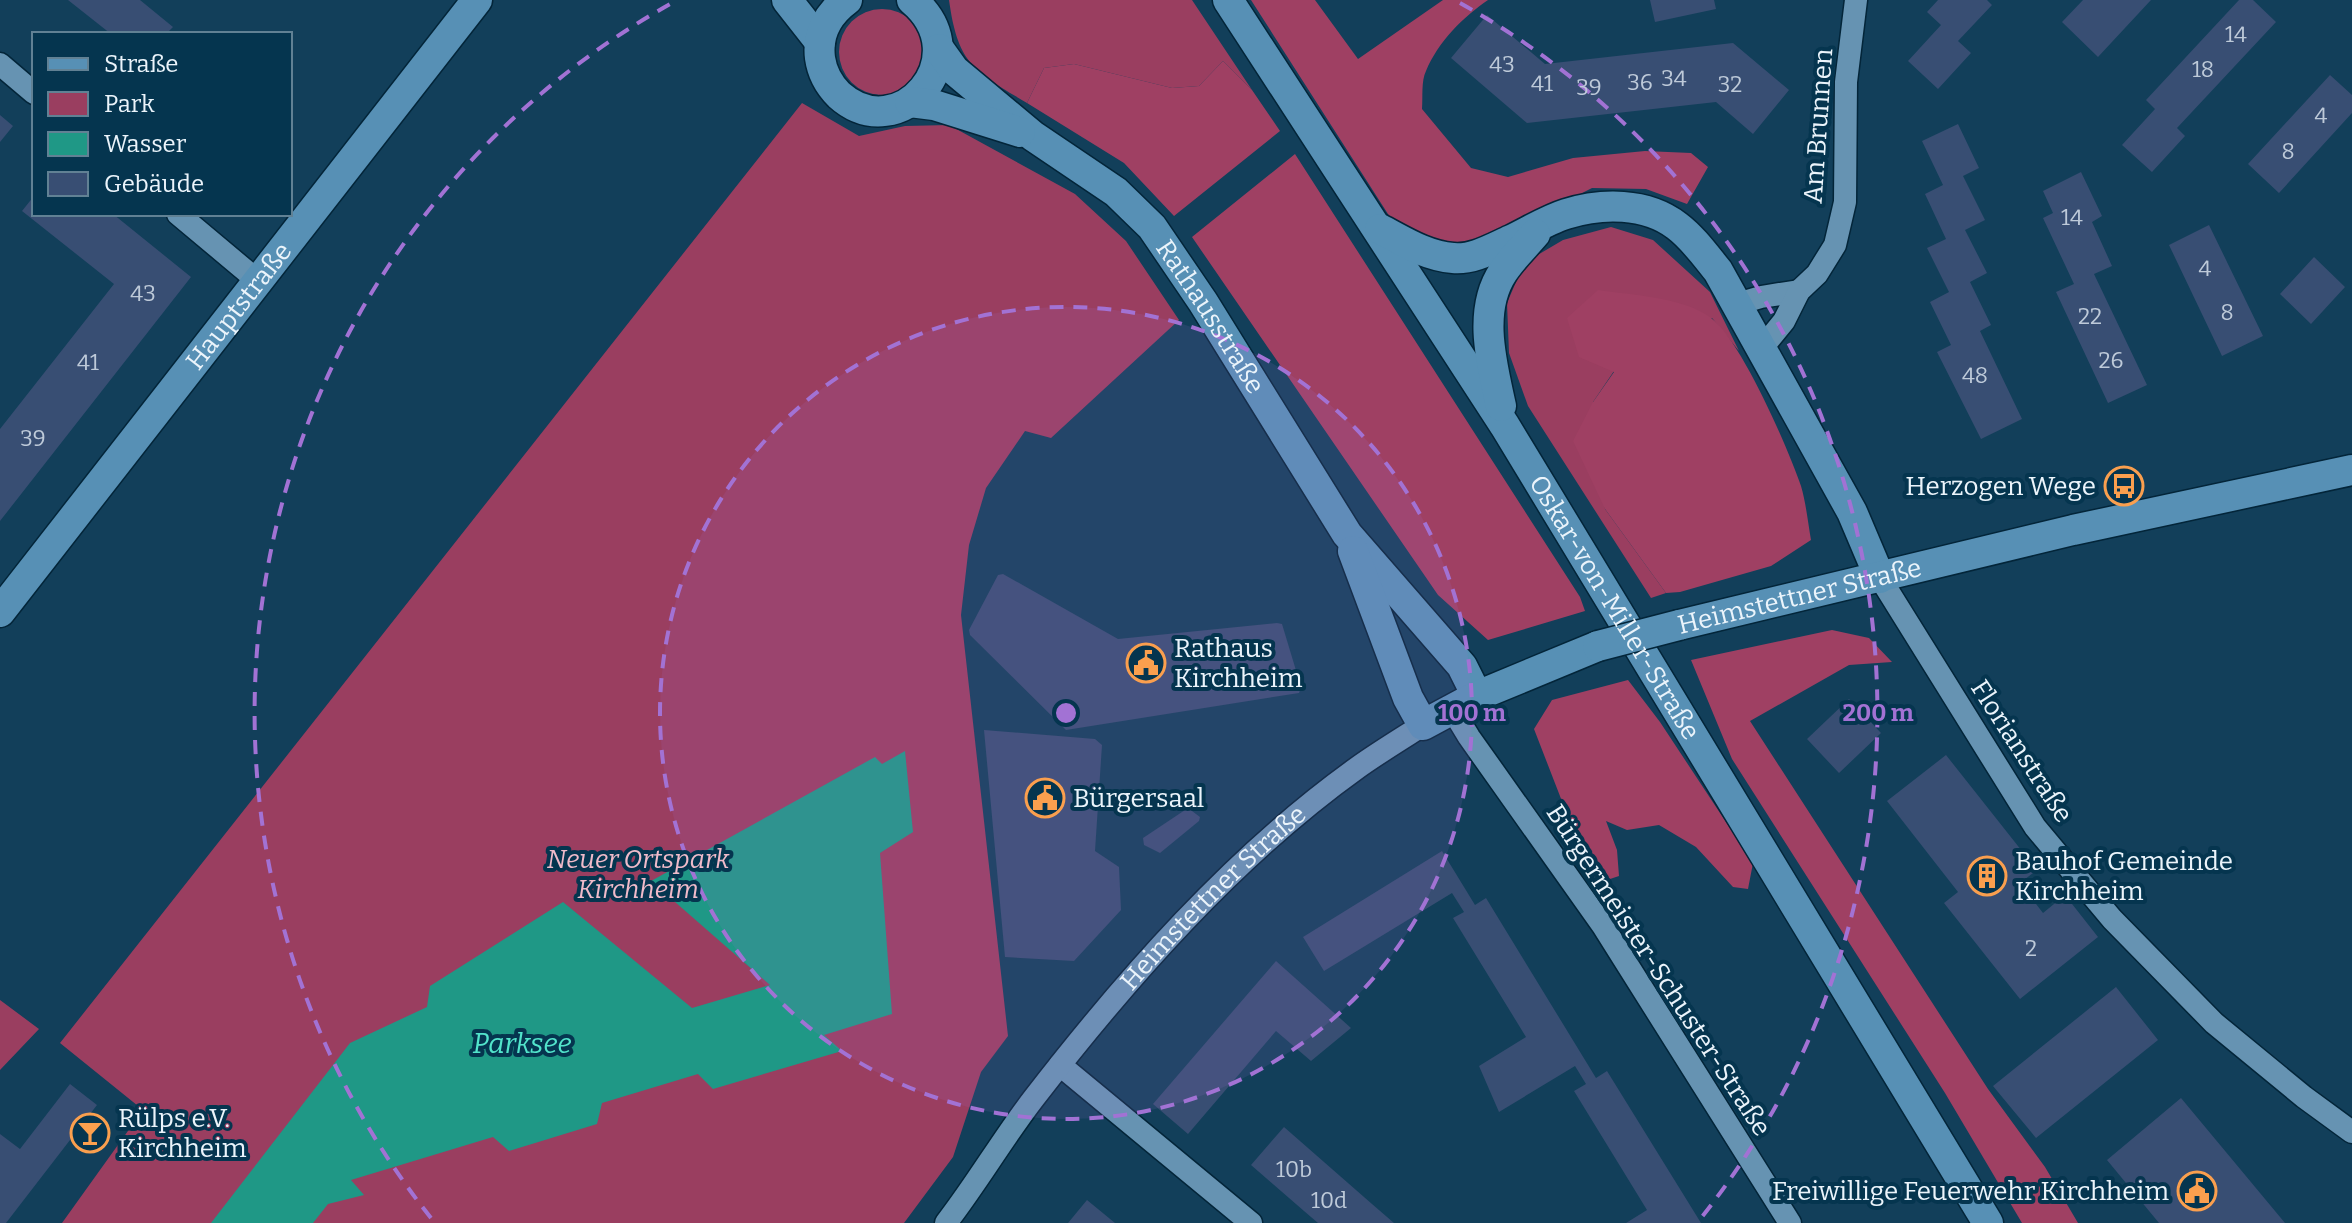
<svg xmlns="http://www.w3.org/2000/svg" width="2352" height="1223" font-family="Bitter,serif">
	<style>
		.green { fill: #9a3e60 }
		.forest { fill: #9f4063 }
		.water { fill: #1f9886 }
		.building { fill: #384e73 }
		.lines { fill: none; stroke-linecap: round; stroke-linejoin: round }
		.street-casing { stroke: #032539; stroke-width: 25 }
		.secondary-casing { stroke: #032539; stroke-width: 33 }
		.street { stroke: #6693b2; stroke-width: 22 }
		.secondary { stroke: #5790b5; stroke-width: 30 }
		.secondary-bridge-casing { stroke: #032539; stroke-width: 33; stroke-linecap: butt }
		.secondary-bridge { stroke: #5790b5; stroke-width: 30 }
		.ring { fill: none; stroke: #a272d4; stroke-width: 4; stroke-dasharray: 14 10 }
		.labels { text-anchor: middle; stroke-width: 8; stroke-linejoin: round; paint-order: stroke }
		.number-label { font-size: 22px; fill: #becad9 }
		.street-label { font-size: 26px; fill: #ebf4fb; stroke: #05354f }
		.poi-label { font-size: 26px; fill: #ebf4fb; stroke: #05354f; text-anchor: start }
		.park-label { font-size: 26px; font-style: italic; fill: #f0bbca; stroke: #05354f }
		.water-label { font-size: 28px; font-style: italic; fill: #52e4cb; stroke: #05354f }
		.centre { fill: #a272d4; stroke: #05354f; stroke-width: 4 }
		.ring-label { font-size: 24px; text-anchor: middle; font-weight: bold; fill: #a272d4; stroke: #05354f; stroke-width: 8; stroke-linejoin: round; paint-order: stroke }
	</style>
	<rect width="100%" height="100%" fill="#123f5a"/>
	<path class="green" d="M949 0H1192L1252 90 1223 61 1199 86 1172 88 1074 64 1044 68 1027 103C974 71 958 65 949 0Z
		M839 52a43 43 0 1 1 86 0a43 43 0 1 1-86 0Z
		M802 103 859 136 905 126 949 125 1075 194 1126 241 1179 320 1051 438 1025 431 986 488 969 545 961 615 1008 1036 981 1072 953 1157 904 1223H62L143 1110 60 1043Z
		M1611 227 1653 240 1710 292 1739 351 1712 318 1614 371 1593 402 1605 509 1666 593 1651 598 1528 406 1509 353 1507 303 1524 263 1563 240Z
		M0 1000 39 1029 0 1070Z"/>
	<path class="forest" d="M1251 0H1315L1358 59 1443 0H1488C1463 17 1438 42 1426 71 1421 81 1423 97 1422 109L1471 168 1508 177 1573 158 1645 151 1691 153 1708 167 1687 204 1646 189 1592 188 1482 244 1464 251 1395 225Z
		M1223 61 1252 90 1280 131 1174 216 1124 163 1027 103 1044 68 1074 64 1172 88 1199 86Z
		M1295 154 1580 597 1585 611 1488 640 1438 595 1192 237Z
		M1598 290C1631 295 1684 297 1711 318 1741 340 1788 448 1801 486 1806 503 1808 523 1811 540L1771 566 1680 592 1666 593 1605 509 1573 441 1593 402 1614 372 1579 357 1567 318Z
		M1832 630 1869 638 1892 662 1849 665 1750 721 1988 1089 2045 1167 2078 1223H2022L1945 1093 1732 759 1691 660Z
		M1628 680 1660 722 1753 863 1748 889 1733 887 1696 847 1659 825 1627 830 1606 821 1617 850 1619 876 1601 882 1589 871 1534 729 1552 700Z"/>
	<path class="water" d="M905 751 913 832 880 853 892 1014 824 1035 842 1051 713 1089 698 1074 602 1103 597 1124 509 1151 493 1137 351 1180 364 1195 328 1204 313 1223H211L350 1043 427 1007 430 986 563 902 692 1008 770 985 651 881 875 757 882 764Z"/>
	<path class="building" d="M68 0H140L173 27 169 31 172 34H111Z
		M1650 0H1714L1716 9 1655 22Z
		M1938 0H1987L1992 5 1958 41 1971 53 1938 89 1908 61 1941 25 1927 12Z
		M2083 0H2151L2098 57 2062 22Z
		M2239 0H2253L2276 22 2177 128 2185 136 2152 172 2122 145 2155 109 2146 100Z
		M1487 15 1545 64 1733 43 1789 90 1753 134 1716 102 1527 123 1451 58Z
		M2330 75 2352 95V113L2279 193 2248 164Z
		M0 115 13 126 0 142Z
		M1958 124 1979 168 1963 176 1985 220 1965 230 1987 273 1970 282 1991 325 1980 331 2022 419 1981 439 1937 352 1951 345 1930 302 1949 292 1927 248 1946 239 1925 194 1943 185 1922 141Z
		M2081 172 2102 216 2092 222 2112 266 2094 274 2147 385 2108 403 2056 292 2074 284 2043 218 2053 213 2043 191Z
		M34 196V214H113L191 277 0 521V429L114 284 22 211Z
		M2209 225 2263 336 2222 356 2169 245Z
		M2314 257 2345 287 2311 324 2280 294Z
		M1003 574 1118 639 1277 623 1282 624 1301 687 1299 693 1066 730 970 635 969 630 998 575Z
		M1849 699 1881 733 1839 773 1807 739Z
		M984 730 1095 739 1102 745 1095 851 1119 867 1121 910 1074 961 1005 957Z
		M1946 755 2037 870 2020 883 2043 913 2065 895 2098 937 2020 999 1944 903 1958 892 1887 801Z
		M1188 808 1200 817 1199 821 1160 853 1144 845 1143 838Z
		M1442 851 1475 905 1486 898 1596 1078 1607 1071 1701 1223H1626L1647 1210 1574 1091 1586 1084 1575 1066 1499 1112 1479 1066 1526 1037 1453 918 1464 912 1452 893 1324 971 1303 937Z
		M1276 961 1351 1028 1311 1061 1276 1031 1188 1134 1153 1104Z
		M2116 987 2158 1040 2036 1138 1993 1086Z
		M70 1084 97 1105 6 1223H0V1134L20 1149Z
		M2181 1098 2285 1223H2159L2107 1160Z
		M1284 1127 1372 1204 1394 1223H1318L1304 1211 1251 1165Z
		M1087 1200 1115 1223H1068Z"/>
	<g class="lines">
		<g class="street-casing">
			<g id="street">
				<path d="M0 64 34 93"/>
				<path d="M178 214 258 281"/>
				<path d="M1737 304 1761 297 1799 291"/>
				<path d="M1762 348 1784 321 1799 291 1817 274 1835 245 1845 202 1846 82 1856 0"/>
				<path d="M1880 578 2035 827 2112 919 2214 1023 2304 1097 2352 1132"/>
				<path d="M1452 709 1469 737 1603 926 1790 1223"/>
				<path d="M1060 1065 1251 1223"/>
				<path id="s1" d="M946 1223C977 1183 1003 1138 1034 1098 1126 979 1234 856 1357 768 1378 753 1401 739 1423 725"/>
			</g>
		</g>
		<g class="secondary-casing">
			<g id="secondary">
				<path d="M787 0 820 42"/>
				<path d="M847 0C828 14 817 34 820 58 822 72 829 85 839 95 899 149 980 57 912 0"/>
				<path id="s2" d="M1228 0 1505 426 1988 1223"/>
				<path id="s3" d="M939 49 954 70 1033 136 1116 192 1152 227 1203 302 1347 534 1462 666 1477 696"/>
				<path d="M910 102 934 105 1020 132"/>
				<path d="M1380 229C1403 241 1426 256 1453 258 1473 260 1493 248 1511 240 1528 232 1547 220 1566 214 1601 203 1646 202 1677 226 1693 238 1705 255 1718 271L1852 512 1880 578"/>
				<path d="M1501 406C1492 364 1477 311 1503 272 1512 258 1525 246 1535 234"/>
				<path d="M1353 551 1408 698 1423 725 1477 696 1598 646"/>
				<path id="s4" d="M0 612 477 0"/>
				<path id="s5" d="M1679 625 2073 530 2352 470"/>
			</g>
		</g>
		<use href="#street" class="street"/>
		<use href="#secondary" class="secondary"/>
		<g class="secondary-bridge-casing">
			<path id="secondary-bridge" d="M1598 646 1679 625"/>
		</g>
		<use href="#secondary-bridge" class="secondary-bridge"/>
	</g>
	<circle cx="1066" cy="713" r="406" fill="#a272d4" fill-opacity=".12"/>
	<g class="ring">
		<circle cx="1066" cy="713" r="406"/>
		<path d="M431 1218A812 812 0 0 1 672 3M1460 3A812 812 0 0 1 1701 1218"/>
	</g>
	<defs>
		<g id="bus-ring" transform="scale(2)"><circle r="9.5" fill="#05354f" stroke="#fa9f4e" stroke-width="1.5"/><path d="M-5-6H5V4H4V6H2V4H-2V6H-4V4H-5ZM-3.5-4V0h7V-4ZM-3.5 1.2v1.5H-2V1.2ZM2 1.2v1.5H3.5V1.2Z" fill="#fa9f4e"/></g>
		<g id="civic-ring" transform="scale(2)"><circle r="9.5" fill="#05354f" stroke="#fa9f4e" stroke-width="1.5"/><path d="M-.6-6.5H3V-4.5H.6V-3L4-1V1h2V6H-6V1h2V-1L-.6-3ZM-1.2 2.5V6h2.4V2.5Z" fill="#fa9f4e"/></g>
		<g id="building-ring" transform="scale(2)"><circle r="9.5" fill="#05354f" stroke="#fa9f4e" stroke-width="1.5"/><path d="M-4-6H4V6H1V3H-1V6H-4ZM-2.5-4.3h1.7v1.8h-1.7ZM.8-4.3h1.7v1.8H.8ZM-2.5-1h1.7V.8h-1.7ZM.8-1h1.7V.8H.8Z" fill="#fa9f4e"/></g>
		<g id="bar-ring" transform="scale(2)"><circle r="9.5" fill="#05354f" stroke="#fa9f4e" stroke-width="1.5"/><path d="M-6-5H6L.8 .8V4.5H3.5V6h-7V4.5H-.8V.8Z" fill="#fa9f4e"/></g>
	</defs>
	<g fill-rule="evenodd">
		<use href="#bus-ring" x="2124" y="486"/>
		<use href="#civic-ring" x="1146" y="663"/>
		<use href="#civic-ring" x="1045" y="798"/>
		<use href="#building-ring" x="1987" y="876"/>
		<use href="#bar-ring" x="90" y="1133"/>
		<use href="#civic-ring" x="2197" y="1191"/>
	</g>
	<g class="labels">
		<g class="number-label">
			<text x="2236" y="42">14</text>
			<text x="1502" y="72">43</text>
			<text x="2203" y="77">18</text>
			<text x="1674" y="86">34</text>
			<text x="1640" y="90">36</text>
			<text x="1542" y="91">41</text>
			<text x="1730" y="92">32</text>
			<text x="1589" y="95">39</text>
			<text x="2321" y="123">4</text>
			<text x="2288" y="159">8</text>
			<text x="2072" y="225">14</text>
			<text x="2205" y="276">4</text>
			<text x="143" y="301">43</text>
			<text x="2227" y="320">8</text>
			<text x="2090" y="324">22</text>
			<text x="2111" y="368">26</text>
			<text x="88" y="370">41</text>
			<text x="1975" y="383">48</text>
			<text x="33" y="446">39</text>
			<text x="2031" y="956">2</text>
			<text x="1294" y="1177">10b</text>
			<text x="1329" y="1208">10d</text>
		</g>
		<g class="street-label">
			<text transform="translate(1818 126) rotate(-86)" y="9">Am Brunnen</text>
			<text dy="9" stroke="none"><textPath href="#s4" startOffset="388">Hauptstraße</textPath></text>
			<text dy="9" stroke="none"><textPath href="#s3" startOffset="386">Rathausstraße</textPath></text>
			<text dy="9" stroke="none"><textPath href="#s5" startOffset="124">Heimstettner Straße</textPath></text>
			<text dy="9" stroke="none"><textPath href="#s2" startOffset="720">Oskar-von-Miller-Straße</textPath></text>
			<text transform="translate(2022 751) rotate(57)" y="9">Florianstraße</text>
			<text dy="9" stroke="none"><textPath href="#s1" startOffset="422">Heimstettner Straße</textPath></text>
			<text transform="translate(1659 970) rotate(57)" y="9">Bürgermeister-Schuster-Straße</text>
		</g>
		<g class="poi-label">
			<text x="2096" y="495" text-anchor="end">Herzogen Wege</text>
			<text x="1174" y="657">Rathaus<tspan x="1174" dy="30">Kirchheim</tspan></text>
			<text x="1073" y="807">Bürgersaal</text>
			<text x="2015" y="870">Bauhof Gemeinde<tspan x="2015" dy="30">Kirchheim</tspan></text>
			<text x="118" y="1127">Rülps e.V.<tspan x="118" dy="30">Kirchheim</tspan></text>
			<text x="2169" y="1200" text-anchor="end">Freiwillige Feuerwehr Kirchheim</text>
		</g>
		<g class="park-label">
			<text x="638" y="868">Neuer Ortspark<tspan x="638" dy="30">Kirchheim</tspan></text>
		</g>
		<g class="water-label">
			<text x="522" y="1053">Parksee</text>
		</g>
	</g>
	<circle cx="1066" cy="713" r="12" class="centre"/>
	<g class="ring-label">
		<text x="1472" y="721">100 m</text>
		<text x="1878" y="721">200 m</text>
	</g>
	<rect x="32" y="32" width="260" height="184" fill="#05354f" stroke="#618194" stroke-width="2"/>
	<rect x="48" y="58" width="40" height="12" fill="#5790b5" stroke="#618194" stroke-width="2"/>
	<text x="104" y="72" font-size="24" fill="#ebf4fb">Straße</text>
	<rect x="48" y="92" width="40" height="24" fill="#9a3e60" stroke="#618194" stroke-width="2"/>
	<text x="104" y="112" font-size="24" fill="#ebf4fb">Park</text>
	<rect x="48" y="132" width="40" height="24" fill="#1f9886" stroke="#618194" stroke-width="2"/>
	<text x="104" y="152" font-size="24" fill="#ebf4fb">Wasser</text>
	<rect x="48" y="172" width="40" height="24" fill="#384e73" stroke="#618194" stroke-width="2"/>
	<text x="104" y="192" font-size="24" fill="#ebf4fb">Gebäude</text>
</svg>
